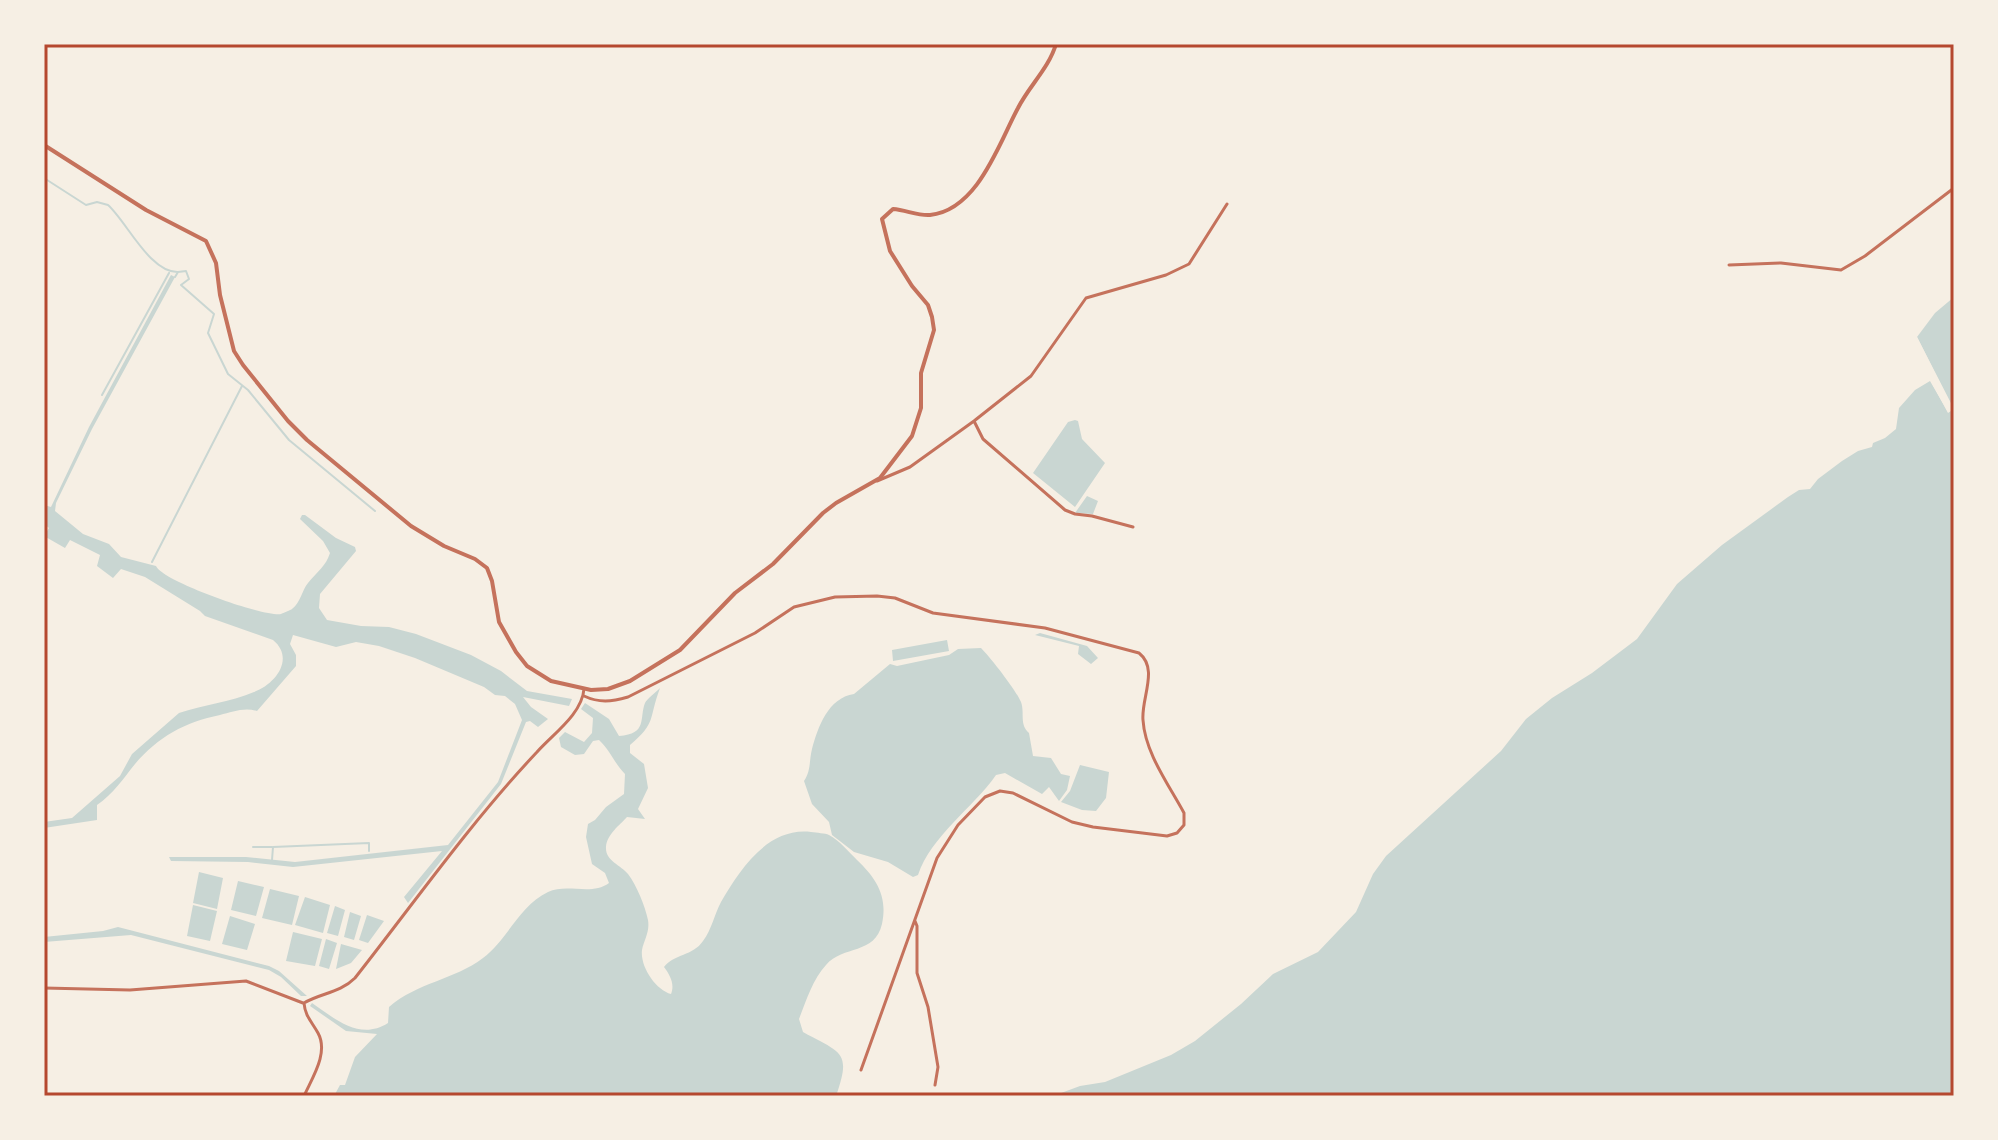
<svg xmlns="http://www.w3.org/2000/svg" width="1998" height="1140" font-family="'Fira Sans Condensed',sans-serif">
	<style>
		.water { fill: #c9d6d2 }
		.pier { fill: #f6efe4 }
		.lines { fill: none; stroke-linecap: round; stroke-linejoin: round }
		.stream { stroke: #c9d6d2; stroke-width: 2 }
		.minor { stroke: #c5725c; stroke-width: 3 }
		.tertiary { stroke: #c5725c; stroke-width: 4 }
		.neatline { fill: none; stroke: #b5482f; stroke-width: 3 }
	</style>
	<rect width="100%" height="100%" fill="#f6efe4"/>
	<path class="water" d="M171 275 175 277 92 429 56 503 55 511 83 534 109 544 121 557 156 566C162 581 263 617 281 614 283 613 291 610 292 609 301 602 302 590 308 583 317 572 326 566 330 553L323 541 300 519 302 515H305L336 538 355 547 356 551 320 594 319 608 327 620 361 626 389 627 416 634 471 655 501 671 527 691 572 699 569 706 523 697 531 707 548 719 538 727 530 721 526 722 501 784 408 903 404 897 442 851 293 867 248 862 171 861 169 857H246L295 862 448 845 498 782 522 720 515 704 505 696 495 695 484 687 415 658 379 646 356 642 336 647 293 635 290 644 296 655V666L257 711C244 707 232 712 220 715 185 722 158 737 135 764 123 779 113 794 97 805V820L44 828V822L72 818 120 776 132 754 179 713C203 705 230 702 254 692 276 684 295 658 273 640L205 616 200 611 145 577 121 569 113 578 97 566 100 555 70 540 65 548 44 536 49 528 44 524V505L51 507 89 427Z
		M1954 297V1096H1053L1080 1086 1105 1082 1171 1055 1195 1041 1241 1004 1273 974 1318 952 1356 912 1373 874 1386 856 1501 751 1526 719 1552 698 1592 673 1637 639 1677 584 1722 545 1788 497 1799 490 1810 489 1818 479 1842 461 1858 451 1872 447 1873 443 1885 438 1896 429 1899 408 1915 390 1930 381 1948 412 1953 409 1917 337 1935 313Z
		M1075 420 1078 421 1082 439 1105 463 1075 507 1033 473 1068 422Z
		M1087 496 1098 501 1093 514 1075 513Z
		M1040 633 1087 646 1098 658 1091 664 1078 654 1079 646 1035 635Z
		M947 640 949 651 893 661 892 650Z
		M981 648C990 657 1016 690 1021 702 1025 713 1019 724 1029 733L1033 756 1051 758 1061 774 1070 776 1067 790 1059 801 1049 787 1042 794 1005 773 996 775C973 808 931 836 918 875L913 877 888 862 854 852 832 835 829 822 812 804 804 781C811 771 809 761 812 749 818 727 828 698 854 694L890 664 897 666 949 655 958 649Z
		M660 688C648 720 657 722 630 745V753L644 764 648 788 638 809 645 819 627 817C620 825 607 834 606 847 605 861 621 865 628 874 637 886 645 906 648 920 650 932 644 940 642 950 640 967 656 990 671 994 675 984 670 975 664 967 674 954 693 956 703 941 712 929 714 915 721 902 740 869 768 827 811 832 817 833 825 833 829 835 839 840 849 852 857 860 876 878 888 896 882 924 875 955 843 945 826 965 813 979 806 1001 799 1019L803 1032C841 1053 852 1051 836 1096H334L340 1085H345L355 1057 377 1034 346 1031 310 1006 312 1003C335 1019 360 1041 388 1023L389 1007C418 982 454 980 483 958 508 939 519 906 548 892 567 883 592 896 609 883L605 873 592 864 586 837 588 824 595 820 606 807 624 794 625 774C614 763 611 751 599 740L593 741 584 754 575 755 561 747 559 738 565 732 584 742 592 733 593 718 581 709 585 703 609 719 619 736C648 734 639 718 645 703 647 699 656 692 660 688Z
		M1080 765 1109 772 1106 798 1096 811 1082 810 1061 802 1070 791Z
		M199 872 223 878 217 909 193 903Z
		M238 881 264 887 256 916 231 910Z
		M270 889 299 896 292 925 262 918Z
		M305 897 330 905 323 933 295 925Z
		M193 905 217 911 210 941 187 936Z
		M335 906 345 910 338 936 327 933Z
		M350 912 361 916 354 940 344 937Z
		M367 915 384 921 368 943 359 940Z
		M230 916 255 924 247 950 222 944Z
		M118 927 269 966 279 971 307 996H301L281 977 269 970 131 935 44 942V937L103 931Z
		M293 932 322 939 315 966 286 961Z
		M326 939 337 943 329 969 319 966Z
		M341 944 362 950 351 963 336 969Z"/>
	<path class="pier" d="M1915 333 1954 409 1948 413 1929 378H1933L1936 382 1913 339Z"/>
	<g class="lines">
		<path class="stream" d="M44 178 86 205 97 202 108 205C127 222 150 273 178 272L175 277
			M178 272 186 271 189 279 181 285 214 314 208 333 228 374 248 390 289 440 375 511
			M102 395 169 273
			M152 562 242 386
			M253 847H272
			M272 860 273 847 369 843V851"/>
		<path class="minor" d="M1729 265 1781 263 1841 270 1865 256 1954 188
			M974 421 983 439 1065 510 1075 514 1092 516 1133 527
			M877 481 910 467 974 421 1031 376 1086 298 1166 275 1189 264 1227 204
			M584 696C599 703 611 702 628 697L755 633 794 607 835 597 877 596 895 598 933 613 1045 628 1139 653C1159 669 1141 698 1143 720 1145 753 1169 785 1184 813V825L1177 833 1167 836 1093 827 1072 822 1013 793 1000 791 985 797 958 825 937 858 861 1070
			M915 921 917 926V973L928 1007 938 1067 935 1085
			M44 988 130 990 246 981 303 1003
			M304 1096C312 1078 329 1053 318 1033 312 1022 305 1016 304 1003 321 993 340 993 355 978 414 903 471 822 537 752 553 734 582 714 584 689"/>
		<path class="tertiary" d="M44 145 146 210 206 241 216 263 220 295 234 351 243 365 288 421 307 440 411 526 444 546 475 559 487 568 492 581 499 622 516 652 527 666 551 681 591 690 608 689 630 681 680 650 735 593 773 564 823 513 836 503 880 478 912 436 921 408V373L934 330 932 317 928 305 912 286 890 251 882 219 893 209C906 210 918 216 930 215 978 210 999 143 1018 108 1029 86 1049 68 1056 44"/>
	</g>
	<rect width="1998" height="1140" fill="none" stroke="#f6efe4" stroke-width="92"/>
	<rect x="46" y="46" width="1906" height="1048" class="neatline"/>
</svg>
